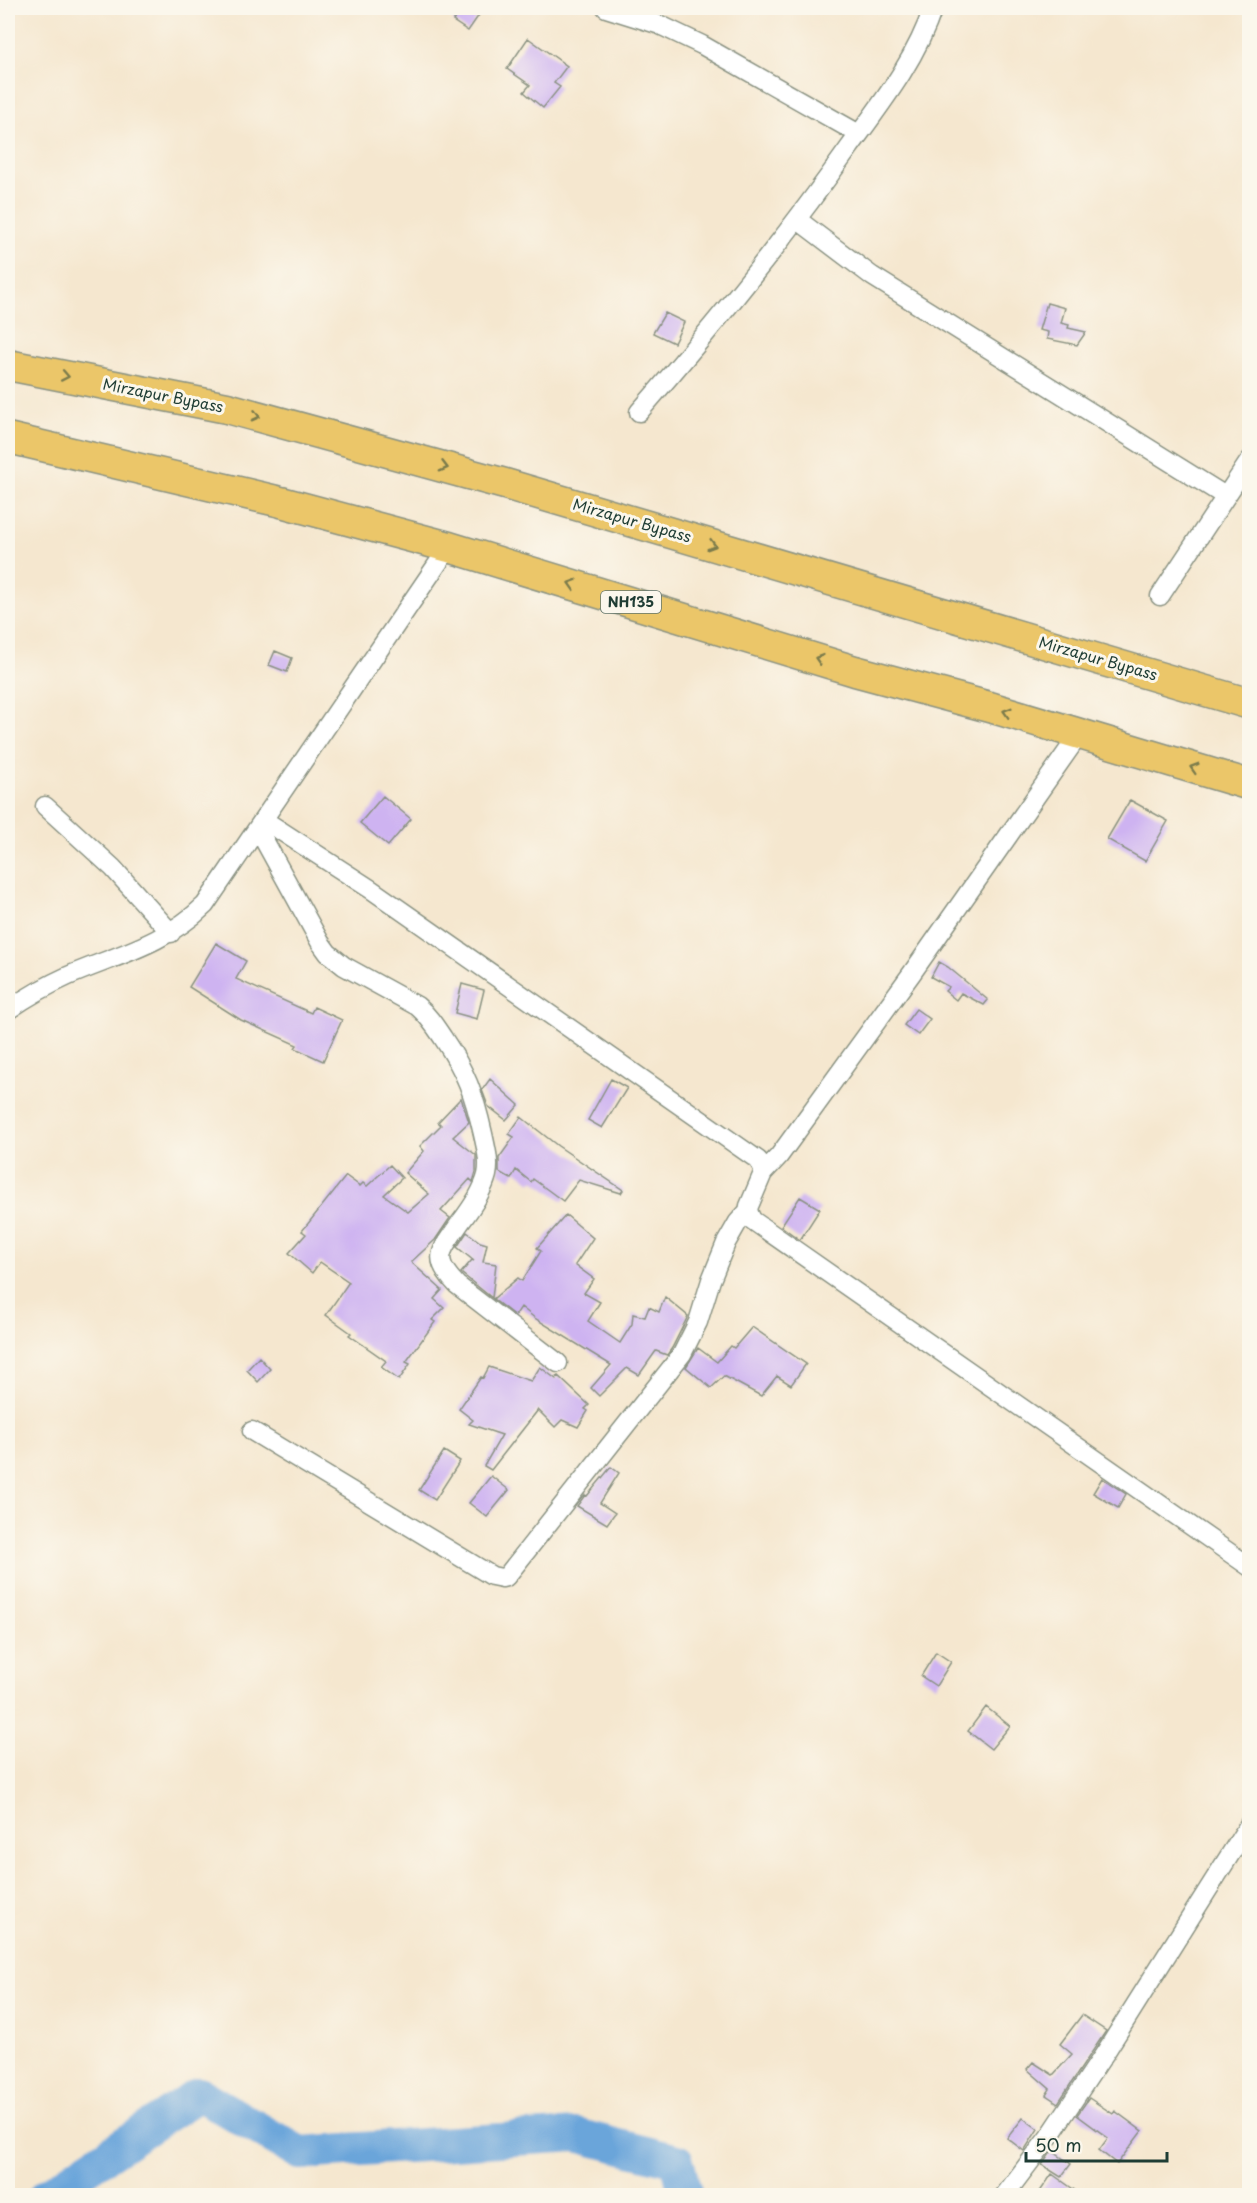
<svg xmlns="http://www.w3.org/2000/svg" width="1257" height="2203" font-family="'Playpen Sans',sans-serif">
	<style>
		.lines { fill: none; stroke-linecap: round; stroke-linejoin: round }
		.river { stroke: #6aa5da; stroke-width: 34 }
		.building { fill: #ceb3f1 }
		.minor-casing { stroke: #8a9282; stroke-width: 21 }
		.trunk-casing { stroke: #8a9282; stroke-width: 33 }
		.minor { stroke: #fff; stroke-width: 18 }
		.trunk { stroke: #ebc669; stroke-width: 30 }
		.oneway { stroke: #7b7b4c }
		.labels { text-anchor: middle; stroke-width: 6; stroke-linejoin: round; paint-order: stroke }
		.shield { fill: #fbf7ec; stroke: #61756b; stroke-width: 1.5 }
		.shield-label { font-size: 14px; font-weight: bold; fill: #1f3d34 }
		.street-label { font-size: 15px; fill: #1f3d34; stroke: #fbf7ec }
	</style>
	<rect width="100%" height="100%" fill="#fbf7ec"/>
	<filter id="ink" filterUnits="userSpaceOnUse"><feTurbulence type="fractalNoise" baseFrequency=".0167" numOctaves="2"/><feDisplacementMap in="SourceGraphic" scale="12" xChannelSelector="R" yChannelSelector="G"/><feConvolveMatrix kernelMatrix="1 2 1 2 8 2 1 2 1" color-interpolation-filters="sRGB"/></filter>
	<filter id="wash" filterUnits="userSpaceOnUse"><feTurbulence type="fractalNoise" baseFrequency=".008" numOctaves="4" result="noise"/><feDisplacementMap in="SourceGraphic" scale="24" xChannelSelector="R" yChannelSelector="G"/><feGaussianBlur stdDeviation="1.35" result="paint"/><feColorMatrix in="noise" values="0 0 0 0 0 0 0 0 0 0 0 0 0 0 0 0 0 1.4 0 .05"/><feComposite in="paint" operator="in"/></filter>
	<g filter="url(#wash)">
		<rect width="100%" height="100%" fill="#f5e7cf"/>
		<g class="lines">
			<path class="river" d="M45 2196 199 2094 300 2153 576 2135 677 2161 686 2196"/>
		</g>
		<g id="blocks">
			<path class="building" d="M462 8H467L479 15 468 31 453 21Z
				M528 38 567 66 554 83 560 87 543 108 524 92 530 85 507 69Z
				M1047 303 1065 308 1061 323 1069 325 1068 328 1086 332 1077 345 1047 339 1048 332 1039 330Z
				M665 313 684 322 674 343 653 333Z
				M275 651 292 658 287 672 269 665Z
				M383 796 411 819 388 846 360 823Z
				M1130 800 1168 821 1145 861 1107 839Z
				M216 943 246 961 236 979 311 1013 314 1007 342 1020 323 1061 295 1048 297 1045 241 1020 189 987Z
				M939 962 948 967 988 1000 984 1005 961 993 956 1000 945 991 949 987 931 977Z
				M462 984 484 990 477 1019 455 1013Z
				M916 1009 930 1019 918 1035 904 1025Z
				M490 1079 519 1105 506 1120 488 1106 482 1090Z
				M611 1079 627 1088 602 1128 588 1120Z
				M461 1098 469 1122 453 1137 476 1155V1172L473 1182 470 1179 441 1211 450 1218 435 1240 411 1262 442 1290 434 1299 444 1308 432 1320 435 1322 406 1362 410 1364 399 1380 381 1367 386 1361 349 1335 351 1333 326 1315 349 1282 320 1262 312 1273 289 1253 306 1234 302 1231 346 1176 360 1186 363 1183 367 1186 390 1165 402 1178 384 1195 408 1212 429 1194 405 1173 424 1151 420 1146 441 1125 438 1122Z
				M521 1117 558 1146 623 1190 621 1193 579 1180 563 1201 533 1179 531 1182 516 1170 511 1179 499 1172V1158L514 1137 509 1134Z
				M800 1197 820 1209 800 1240 781 1226Z
				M566 1215 593 1238 575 1265 594 1279 584 1293 600 1302 588 1321 620 1343 632 1324 633 1314 645 1317 649 1307 659 1312 665 1297 688 1316 672 1348 667 1355 656 1351 639 1375 627 1368 599 1396 591 1388 611 1365 536 1319 521 1307 515 1316 493 1299 518 1278 522 1281 541 1251 537 1248Z
				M467 1232 480 1242 487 1244 483 1262 496 1264 492 1298 461 1273 472 1260 474 1261 457 1247Z
				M752 1327 806 1364 791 1385 777 1376 761 1396 724 1376 711 1388 686 1367 698 1348 717 1362 731 1346 734 1348Z
				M259 1357 270 1369 258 1382 247 1370Z
				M489 1367 531 1381 540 1367 556 1379 558 1376 589 1405 585 1409 588 1411 578 1427 562 1420 555 1427 538 1410 491 1470 484 1466 502 1435 469 1424 473 1420 459 1409 481 1377 483 1378Z
				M444 1451 460 1461 435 1500 419 1490Z
				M611 1467 619 1473 600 1503 615 1513 607 1524 577 1506 585 1495 587 1496Z
				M491 1476 509 1490 487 1517 469 1503Z
				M1102 1478 1126 1494 1118 1508 1093 1493Z
				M936 1652 951 1662 936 1686 921 1676Z
				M986 1707 1010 1726 991 1749 968 1731Z
				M1082 2015 1106 2031 1058 2103 1046 2095 1050 2089 1027 2069 1033 2062 1053 2075 1072 2054 1060 2044Z
				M1089 2098 1113 2114 1115 2111 1142 2131 1117 2164 1099 2150 1108 2138 1077 2115Z
				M1023 2118 1038 2129 1024 2151 1007 2138Z
				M1052 2151 1071 2164 1061 2177 1042 2165Z
				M1052 2174 1083 2196H1037Z"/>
		</g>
	</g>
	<g filter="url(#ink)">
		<use href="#blocks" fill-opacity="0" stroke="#8a9282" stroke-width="1.5"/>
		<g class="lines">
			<g class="minor-casing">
				<path id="minor" d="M606 8 660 25 702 45 859 134
					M798 220 872 276 1225 496
					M639 412C713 327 784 240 849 148 881 104 916 60 933 8
					M1160 596 1250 460
					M45 806 113 868 171 933
					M264 820 372 890 758 1160 763 1168V1173L749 1206 748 1211 752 1220 1250 1567
					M258 829 320 942 328 953 344 966 417 1006C428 1015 435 1026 443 1038 466 1072 474 1094 483 1134 486 1148 490 1162 487 1175 483 1191 470 1210 460 1223 442 1250 430 1257 457 1285L558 1363
					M8 1010C27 997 46 986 68 976 117 955 165 944 205 905L449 547
					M763 1173 779 1156 912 973 1074 742
					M252 1431 492 1576 502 1578 506 1577 682 1354 698 1322 711 1280 726 1243 738 1222 748 1211
					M1004 2196 1051 2134 1105 2053 1250 1823"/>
			</g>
			<g class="trunk-casing">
				<path id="trunk" d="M8 365 227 408 505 484 1250 704
					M8 438 281 502 449 547 855 671 993 708 1250 785"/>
			</g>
			<use href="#minor" class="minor"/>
			<use href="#trunk" class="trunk"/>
		</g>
		<defs><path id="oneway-chevron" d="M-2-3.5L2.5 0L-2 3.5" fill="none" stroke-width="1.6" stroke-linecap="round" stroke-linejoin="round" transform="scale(1.5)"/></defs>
		<g class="oneway">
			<use href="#oneway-chevron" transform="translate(65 376) rotate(11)"/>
			<use href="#oneway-chevron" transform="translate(256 416) rotate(15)"/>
			<use href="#oneway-chevron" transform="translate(444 467) rotate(15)"/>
			<use href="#oneway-chevron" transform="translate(712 545) rotate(16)"/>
			<use href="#oneway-chevron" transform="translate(572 584) rotate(-163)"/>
			<use href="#oneway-chevron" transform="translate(819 659) rotate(-163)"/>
			<use href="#oneway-chevron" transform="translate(1007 712) rotate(-163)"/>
			<use href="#oneway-chevron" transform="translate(1194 768) rotate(-163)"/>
		</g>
	</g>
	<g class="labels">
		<rect class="shield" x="601" y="591" width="60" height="22" rx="4.5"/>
		<g class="shield-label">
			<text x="631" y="607">NH135</text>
		</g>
		<g class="street-label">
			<text transform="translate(163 396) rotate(11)" y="5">Mirzapur Bypass</text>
			<text transform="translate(632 521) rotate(16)" y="5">Mirzapur Bypass</text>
			<text transform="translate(1098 659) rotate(16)" y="5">Mirzapur Bypass</text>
		</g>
	</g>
	<rect width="1257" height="2203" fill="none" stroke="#fbf7ec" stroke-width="30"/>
	<path d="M1026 2152v9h141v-9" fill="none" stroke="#1f3d34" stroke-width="3"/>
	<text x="1035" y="2152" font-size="18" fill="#1f3d34" stroke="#fbf7ec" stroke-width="4.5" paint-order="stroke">50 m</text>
</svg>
